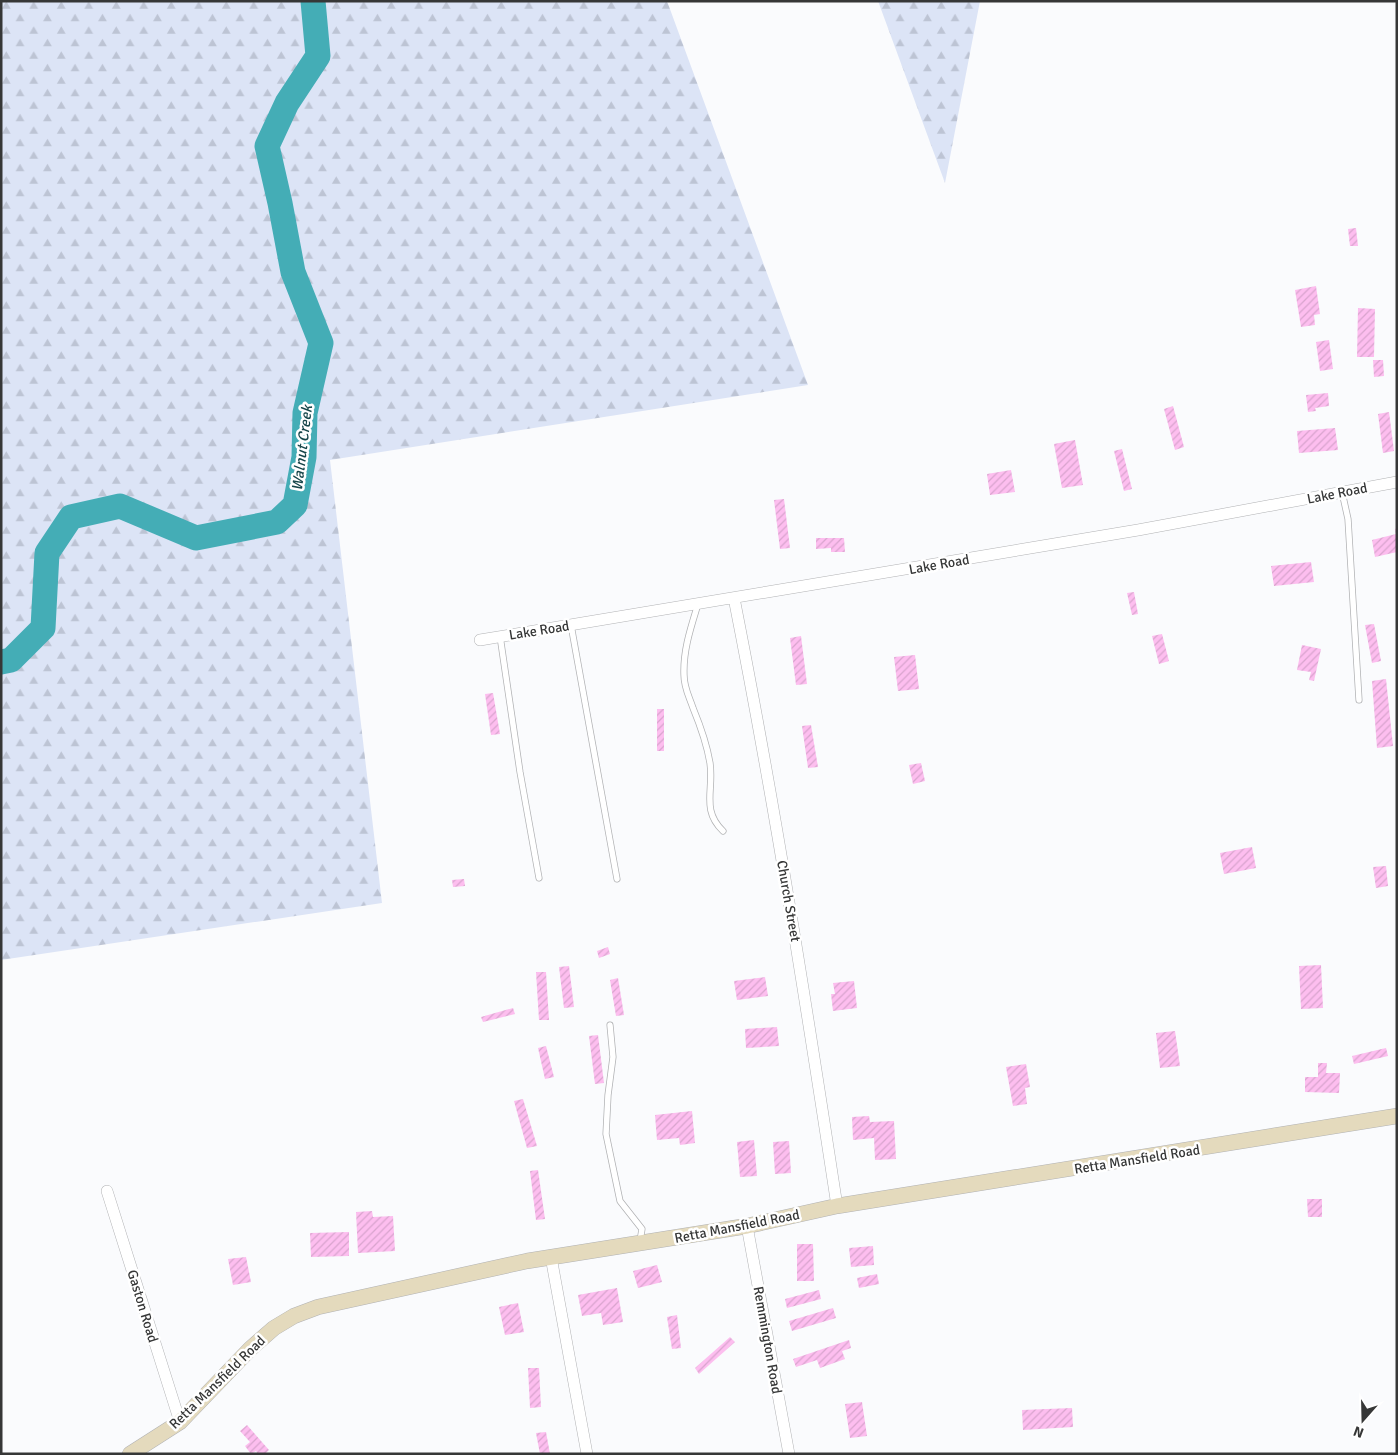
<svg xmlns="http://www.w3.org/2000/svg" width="1398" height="1455" font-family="Signika,sans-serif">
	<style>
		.forest { fill: url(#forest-firs) }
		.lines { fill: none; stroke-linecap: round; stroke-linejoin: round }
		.river { stroke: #44adb6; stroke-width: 25 }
		.building { fill: url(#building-hatch) }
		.lane-casing { stroke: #b1b2b4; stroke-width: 7 }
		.street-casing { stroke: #b1b2b4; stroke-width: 12 }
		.secondary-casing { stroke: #b1b2b4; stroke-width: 16 }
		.lane { stroke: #fff; stroke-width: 5.5 }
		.street { stroke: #fff; stroke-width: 11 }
		.secondary { stroke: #e4dabd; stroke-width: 15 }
		.labels { text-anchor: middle; stroke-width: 5; stroke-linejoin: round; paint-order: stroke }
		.street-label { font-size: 14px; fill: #363737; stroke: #fff }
		.water-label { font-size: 15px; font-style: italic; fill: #154549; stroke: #fff }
	</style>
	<defs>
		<pattern id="forest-firs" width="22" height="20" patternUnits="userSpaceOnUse" patternTransform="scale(1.25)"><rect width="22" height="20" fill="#dce4f6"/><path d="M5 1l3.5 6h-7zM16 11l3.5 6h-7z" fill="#bdc4d4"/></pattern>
		<pattern id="building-hatch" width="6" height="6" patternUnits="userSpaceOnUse" patternTransform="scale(1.25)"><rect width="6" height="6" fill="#fdbeef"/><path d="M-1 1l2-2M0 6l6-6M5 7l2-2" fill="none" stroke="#d9a4ce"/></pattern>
	</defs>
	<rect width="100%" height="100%" fill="#fafbfd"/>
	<path class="forest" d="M1 1H667L808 385 330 460 382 903 1 960Z
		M878 1H980L945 183Z"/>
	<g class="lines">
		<path class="river" d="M1 662 11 660 43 628 47 553 71 517 120 506 196 538 277 522 295 505 304 457 305 413 321 343 293 272 280 203 267 146 287 103 318 56 313 1"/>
	</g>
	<path class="building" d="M1356 228 1358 246H1350L1348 229Z
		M1316 286 1320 314 1314 315 1315 325 1301 327 1295 290Z
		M1358 308 1375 309 1374 357H1357Z
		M1329 340 1333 369 1320 371 1316 342Z
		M1373 360H1383L1384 376 1374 377Z
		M1328 393 1329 406 1315 408 1316 411 1308 412 1306 395Z
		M1173 406 1184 447 1175 450 1164 409Z
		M1389 412 1394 451 1383 453 1378 414Z
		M1335 428 1338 450 1299 453 1297 431Z
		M1075 440 1083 485 1062 488 1054 444Z
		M1122 449 1132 489 1124 491 1114 451Z
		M1011 470 1015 492 990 495 987 474Z
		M784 499 790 548 780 549 774 500Z
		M1397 528V552L1375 557 1372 540 1396 534 1395 529Z
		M816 538H844L845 552H831V548L816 549Z
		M1311 562 1314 582 1274 586 1271 566Z
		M1134 592 1138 614 1132 615 1127 593Z
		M1374 624 1381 661 1372 663 1365 625Z
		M1162 634 1169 661 1159 664 1152 636Z
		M801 636 807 684 796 685 790 638Z
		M1302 645 1321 649 1314 681 1309 680 1311 672 1297 670Z
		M915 655 919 689 898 691 894 657Z
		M1386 679 1393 746 1377 748 1372 681Z
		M493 693 500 734 491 735 485 694Z
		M657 709H664V751H657Z
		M811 725 818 767 808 768 802 726Z
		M921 763 925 781 913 784 909 765Z
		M1252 847 1256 868 1224 874 1220 853Z
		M1386 866 1388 886 1376 888 1373 867Z
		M464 879 465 886 453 887 452 880Z
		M608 947 610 954 599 958 597 951Z
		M1321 965 1323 1008 1301 1009 1299 966Z
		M569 966 574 1007 564 1008 559 967Z
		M536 972H546L549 1020H539Z
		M765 977 768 996 737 1000 734 981Z
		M618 978 624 1015 616 1016 610 980Z
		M854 981 857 1008 833 1011 831 994H835L833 983Z
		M513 1008 515 1014 483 1022 481 1017Z
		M777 1027 779 1046 746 1048 745 1029Z
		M1175 1031 1180 1066 1160 1068 1156 1033Z
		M598 1035 604 1083 595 1084 589 1036Z
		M546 1046 554 1077 545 1079 538 1048Z
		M1386 1048 1388 1056 1354 1064 1352 1056Z
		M1318 1063H1327L1326 1073H1340L1339 1093 1305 1092V1077H1318Z
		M1026 1064 1030 1087 1025 1088 1027 1104 1013 1106 1006 1067Z
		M523 1099 537 1146 527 1148 514 1101Z
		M692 1111 695 1143 680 1145 679 1138 657 1140 655 1115Z
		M869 1116 870 1122 894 1121 896 1159 875 1160 874 1138 853 1140 852 1117Z
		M754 1140 757 1176 740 1177 737 1142Z
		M789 1141 791 1173 775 1174 773 1142Z
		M538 1170 545 1219 536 1220 530 1171Z
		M1307 1199H1322V1217H1308Z
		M372 1211 373 1217 393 1216 395 1251 358 1253 356 1212Z
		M349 1232V1256L311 1257 310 1233Z
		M797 1244H813L814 1281H797Z
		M873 1246 874 1265 851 1267 849 1248Z
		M246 1257 251 1282 233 1285 228 1259Z
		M657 1265 662 1282 638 1288 633 1271Z
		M877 1274 879 1284 859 1288 857 1278Z
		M617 1288 623 1322 603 1325 601 1313 582 1316 578 1295Z
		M819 1290 821 1299 787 1308 785 1299Z
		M518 1303 524 1332 505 1335 499 1307Z
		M833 1308 836 1318 792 1331 789 1321Z
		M677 1315 681 1348 672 1349 667 1317Z
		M730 1337 735 1342 699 1374 695 1368Z
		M849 1340 851 1348 842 1351 845 1359 820 1368 817 1360 796 1367 793 1359Z
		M528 1368H539L541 1407 530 1408Z
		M862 1402 867 1436 850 1438 845 1404Z
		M1072 1408 1073 1427 1023 1430 1022 1410Z
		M247 1425 269 1450 265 1454H258L256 1451 251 1454 245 1446 250 1442 240 1431Z
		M546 1432 550 1454H540L536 1433Z"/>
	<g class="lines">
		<g class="lane-casing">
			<path id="lane" d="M1342 492 1348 519 1359 700
				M698 604C691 627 683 650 684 675 684 688 689 696 693 708 700 725 707 745 710 763 714 790 701 810 723 831
				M571 625 617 879
				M500 636 520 772 539 878
				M610 1025 613 1057 608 1095 606 1134 620 1201 642 1229 640 1241"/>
		</g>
		<g class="street-casing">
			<path id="street" d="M734 598C774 800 806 1003 837 1206
				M480 640 1138 530 1397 482
				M107 1191 180 1422
				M747 1226 789 1454
				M551 1257 587 1454"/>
		</g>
		<g class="secondary-casing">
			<path id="secondary" d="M130 1454 180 1422 250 1349 274 1328 294 1316 318 1307 527 1261 747 1226 837 1206 1397 1116"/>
		</g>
		<use href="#lane" class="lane"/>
		<use href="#street" class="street"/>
		<use href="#secondary" class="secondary"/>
	</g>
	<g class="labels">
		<g class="street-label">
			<text transform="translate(1337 493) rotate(-11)" y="5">Lake Road</text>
			<text transform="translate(939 564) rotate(-10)" y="5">Lake Road</text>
			<text transform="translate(539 630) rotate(-9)" y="5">Lake Road</text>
			<text transform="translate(789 901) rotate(80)" y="5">Church Street</text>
			<text transform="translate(1137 1159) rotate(-9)" y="5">Retta Mansfield Road</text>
			<text transform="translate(737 1226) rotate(-11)" y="5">Retta Mansfield Road</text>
			<text transform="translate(143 1306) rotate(73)" y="5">Gaston Road</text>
			<text transform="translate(768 1340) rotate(80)" y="5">Remmington Road</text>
			<text transform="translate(217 1382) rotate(-44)" y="5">Retta Mansfield Road</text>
		</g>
		<g class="water-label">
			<text transform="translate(302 448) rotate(-83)" y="5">Walnut Creek</text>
		</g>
	</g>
	<rect width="1398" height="1455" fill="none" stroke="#363737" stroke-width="5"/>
	<g transform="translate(1363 1420) rotate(200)" stroke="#ffffff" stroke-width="4" paint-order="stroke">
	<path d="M0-4L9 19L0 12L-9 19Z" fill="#363737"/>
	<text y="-8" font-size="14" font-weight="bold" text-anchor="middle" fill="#363737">N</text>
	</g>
</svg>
